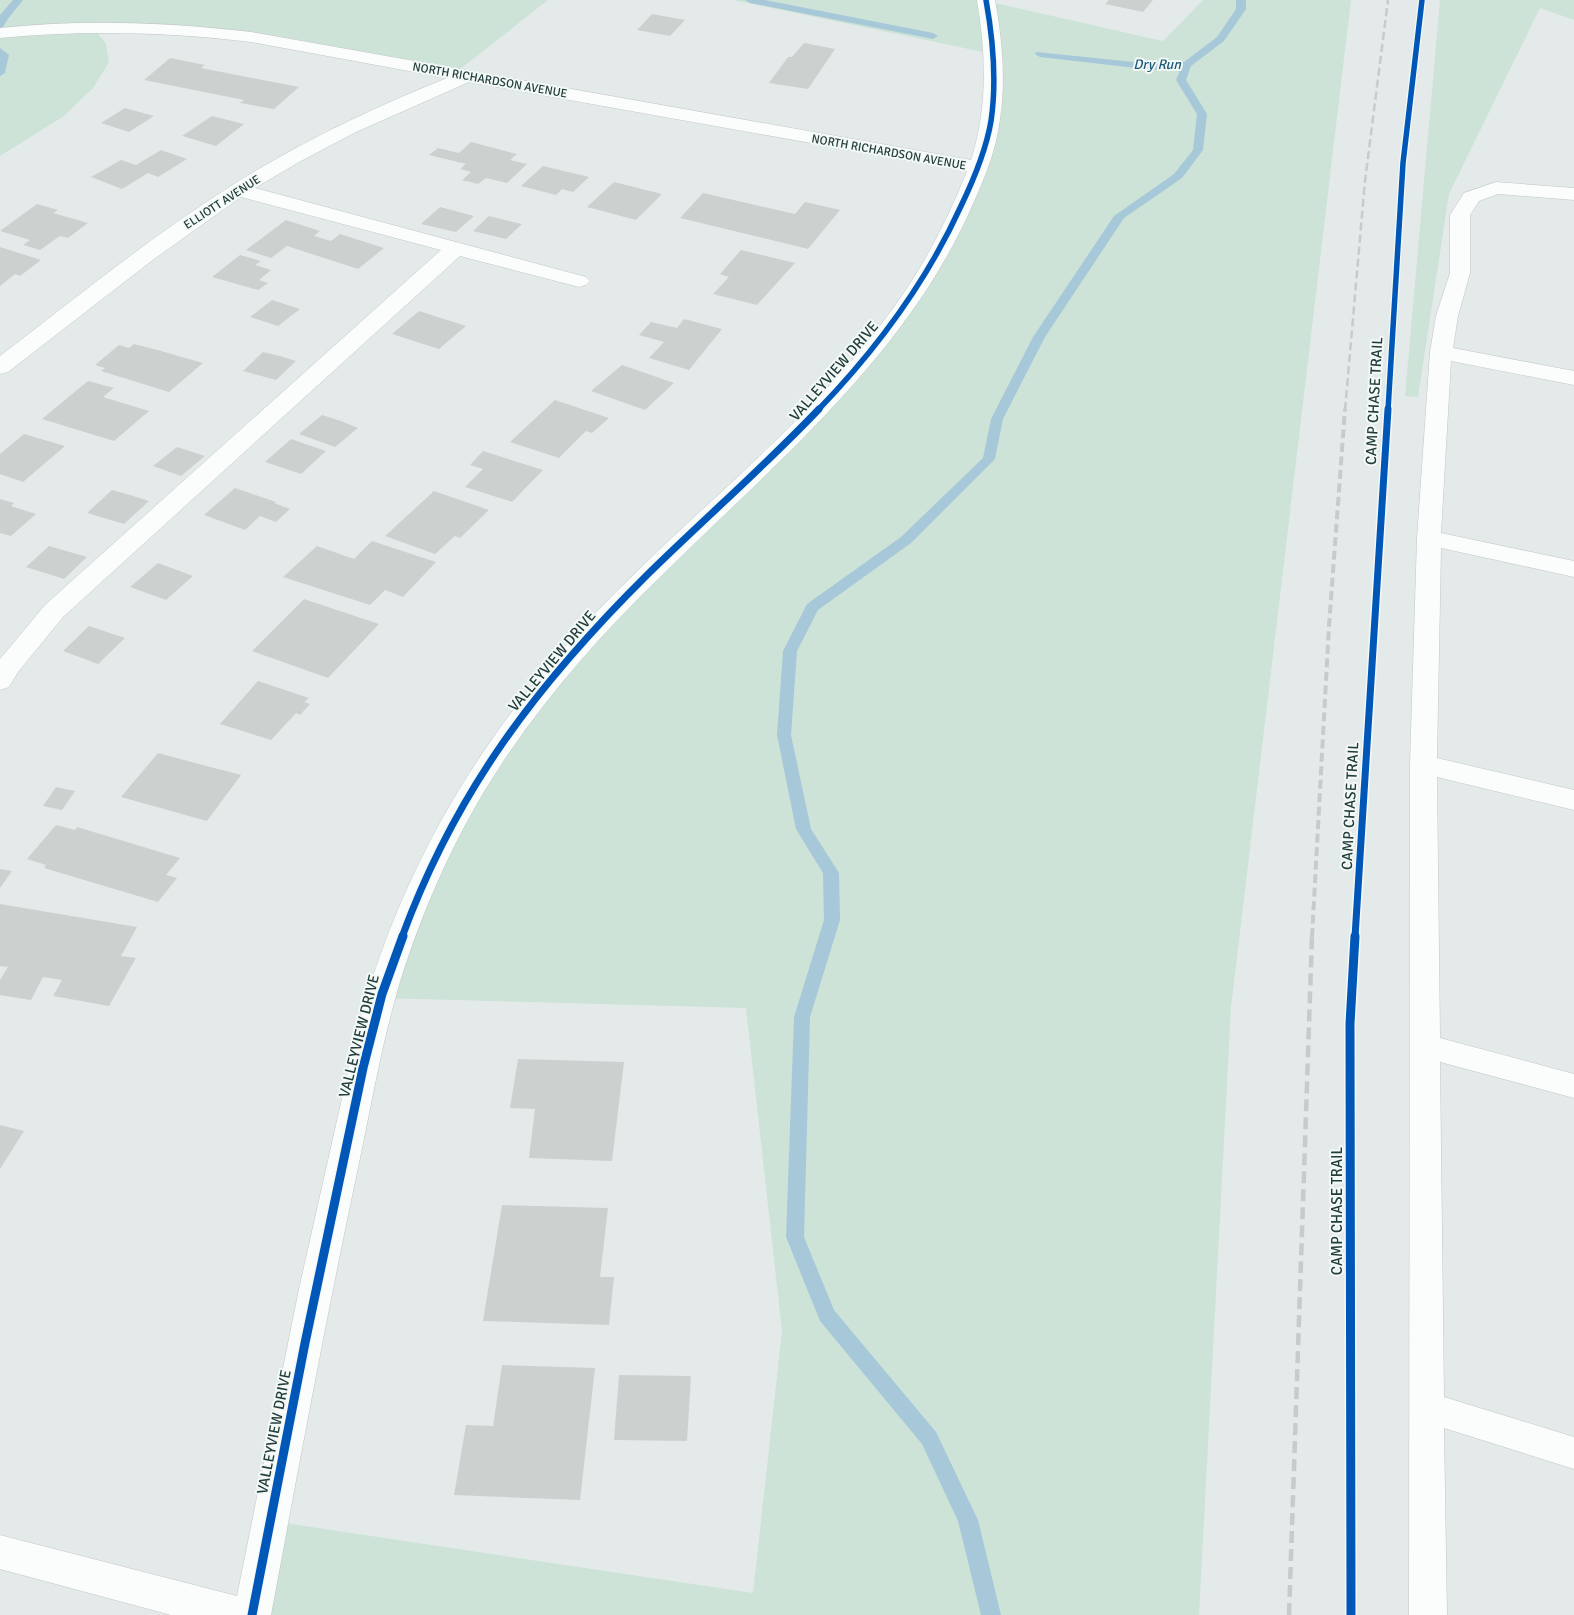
<svg xmlns="http://www.w3.org/2000/svg" width="1574" height="1615" font-family="Signika,sans-serif">
	<style>
		.green { fill: #cde3d8 }
		.lines { fill: none; stroke-linecap: round; stroke-linejoin: round }
		.stream { fill: #a6c8d8; fill-rule: evenodd }
		.building { fill: #ccd1d0 }
		.minor-casing { stroke: #c1c7c6; stroke-width: 1 }
		.minor { fill: #fbfcfc; fill-rule: evenodd }
		.rail-far2 { stroke: #c7cbca; stroke-width: 2.5; stroke-dasharray: 8 4; stroke-linecap: butt }
		.rail-far1 { stroke: #c7cbca; stroke-width: 4; stroke-dasharray: 9 4.5; stroke-linecap: butt }
		.rail { stroke: #c7cbca; stroke-width: 4.5; stroke-dasharray: 12 6; stroke-linecap: butt }
		.cycleway-far2-casing { stroke: #f3f9f7; stroke-width: 8 }
		.cycleway-far1-casing { stroke: #f3f9f7; stroke-width: 10 }
		.cycleway-casing { stroke: #f3f9f7; stroke-width: 12 }
		.cycleway-far2 { stroke: #0057b8; stroke-width: 5.5 }
		.cycleway-far1 { stroke: #0057b8; stroke-width: 7 }
		.cycleway { stroke: #0057b8; stroke-width: 9 }
		.labels { text-anchor: middle; stroke-width: 4; stroke-linejoin: round; paint-order: stroke }
		.far-street-label { font-size: 12px; fill: #223d3b; stroke: #f3f9f7 }
		.far-water-label { font-size: 14px; font-style: italic; fill: #1d5978; stroke: #f3f9f7 }
		.street-label { font-size: 15px; fill: #223d3b; stroke: #f3f9f7 }
	</style>
	<rect width="100%" height="100%" fill="#e4eae9"/>
	<path class="green" d="M0 0H548L454 74 251 37 92 26 106 44 109 62 93 88 64 116 0 156Z
		M733 0H982L1163 41 1203 0H1351L1231 1008 1199 1615H248L271 1521 753 1593 782 1331 746 1008 380 998 418 894 522 716 877 346 978 167 993 54Z
		M1440 0H1574V20L1540 8 1449 194 1418 397 1405 396Z"/>
	<g class="lines">
		<path class="stream" d="M13 0H23L7 20 3 27 0 28V15Z
			M745 0H765L933 33 938 36 933 39 750 3Z
			M1236 0H1246V9L1224 41 1191 66 1186 80 1207 114 1203 150 1182 178 1124 218 1045 337 1003 419 995 459 911 543 818 610 797 651 791 735 811 829 839 873 840 920 810 1017 804 1237 834 1310 936 1432 978 1520 1001 1615H981L958 1521 922 1444 820 1321 786 1237 794 1017 824 920 823 873 796 829 777 735 783 651 807 604 901 537 983 458 991 419 1033 337 1114 216 1174 174 1193 150 1197 114 1176 80 1181 68 1153 70 1040 57 1035 54 1036 52 1153 64 1184 62 1217 37 1236 9Z
			M0 48 9 55 5 73 0 76Z"/>
	</g>
	<path class="building" d="M1109 0H1153L1143 12 1105 4Z
		M652 14 685 20 670 36 637 30Z
		M804 43 835 49 808 89 769 83 788 57H792Z
		M170 58 205 65 201 68 299 87 274 109 240 103 244 100 144 80Z
		M125 108 154 116 129 132 101 123Z
		M212 116 244 124 216 146 182 136Z
		M471 142 517 154 510 160 527 164 507 183 486 178 478 184 462 180 471 172 460 169 466 164 429 155 438 148 459 153Z
		M161 150 187 159 158 177 148 173 122 189 91 177 121 160 136 165Z
		M543 166 589 177 573 192 562 189 556 195 521 186Z
		M614 182 662 194 636 220 587 207Z
		M703 193 795 214 805 202 840 210 808 249 680 218Z
		M37 204 58 210 53 213 88 223 68 238 60 236 40 250 23 245 30 240 0 231Z
		M440 207 474 216 456 232 421 224Z
		M489 216 505 220 522 224 506 239 473 231Z
		M286 220 320 231 314 236 331 241 340 234 384 248 358 269 287 246 271 258 246 250Z
		M0 247 41 260 20 276 15 274 0 286Z
		M741 250 795 263 757 305 713 294 729 277 720 274Z
		M240 255 261 261 255 265 271 270 259 280 268 283 258 290 212 277Z
		M272 300 300 309 278 326 250 317Z
		M419 311 466 326 439 349 392 334Z
		M684 319 722 329 689 370 649 358 664 342 639 335 651 322 677 328Z
		M134 344 161 351 203 363 169 392 101 371 105 368 95 365 119 345 129 348Z
		M263 352 280 356 296 361 276 380 243 371Z
		M622 365 674 383 645 410 591 391Z
		M88 381 114 388 103 397 149 411 114 441 42 419Z
		M555 400 609 418 592 433 586 431 559 458 510 442Z
		M322 415 341 421 358 428 335 447 299 434Z
		M24 434 65 446 23 482 0 474V454Z
		M291 439 326 451 301 474 265 462Z
		M177 447 205 456 181 476 153 466Z
		M483 451 543 470 512 502 465 487 483 469 470 465Z
		M235 488 276 502 274 503 290 509 276 522 260 516 245 530 204 515Z
		M112 490 130 495 149 501 124 524 87 513Z
		M434 491 489 510 460 538 455 536 435 554 385 536Z
		M0 499 14 503 11 506 36 514 11 536 0 533Z
		M372 541 436 562 403 597 385 590 370 605 283 577 317 546 354 559Z
		M49 546 87 557 64 579 26 567Z
		M158 563 193 576 166 600 130 587Z
		M304 599 379 624 328 678 252 651Z
		M89 626 125 638 98 664 63 651Z
		M258 681 309 698 304 702 310 704 300 715 296 713 271 740 220 724Z
		M158 753 199 764 241 775 207 821 121 797Z
		M56 787 75 791 62 810 43 806Z
		M56 825 75 830 77 827 180 858 166 875 177 878 158 902 44 868 46 865 27 859Z
		M0 869 12 871 0 888Z
		M0 904 137 927 121 956 136 958 109 1006 53 996 62 980 43 977 31 1000 0 995V980L8 967 0 966Z
		M518 1059 624 1062 612 1161 529 1158 535 1109 510 1108Z
		M0 1125 24 1131 0 1169Z
		M502 1205 608 1208 600 1277H614L609 1325 483 1321Z
		M502 1365 595 1368 580 1500 454 1495 466 1425 493 1426Z
		M619 1375 691 1376 687 1441 614 1440Z"/>
	<g class="lines">
		<g class="minor-casing">
			<path id="minor" d="M977 0H995C1002 39 1006 80 1000 119 996 153 982 184 968 215 900 362 773 465 660 577 594 641 533 711 485 790 448 851 417 924 397 992 381 1048 371 1106 359 1163 327 1313 299 1464 271 1615H171L0 1569V1535L237 1596 299 1289 359 1023C406 853 492 717 615 593 712 495 825 409 903 294 929 256 950 214 967 171L469 82 356 132 299 162 255 188 586 277 590 281 586 285 579 287 460 256 63 617 18 672 9 687 0 690V659L45 605 441 250 241 197 154 259 8 372 0 374V356C76 298 150 237 231 186 299 143 372 108 447 78L251 42C167 32 84 30 0 38V28C84 19 167 22 251 32L971 160C988 108 986 53 977 0Z
				M1496 182 1574 188V200L1498 194 1479 201 1470 215V273L1458 316 1453 348 1574 371V385L1451 361 1441 533 1574 561V577L1441 548 1437 758 1574 790V810L1437 777 1440 1038 1574 1074V1098L1440 1062 1444 1397 1574 1437V1469L1444 1428 1447 1615H1409L1410 764 1417 538 1430 352 1436 316 1450 273V215L1464 193Z"/>
		</g>
		<use href="#minor" class="minor"/>
		<path class="rail-far2" d="M1345 410 1365 181 1388 0"/>
		<path class="rail-far1" d="M1312 937 1329 626 1345 409"/>
		<path class="rail" d="M1289 1615 1312 936"/>
		<g class="cycleway-far2-casing">
			<path id="cycleway-far2" d="M818 410C877 349 926 283 961 206 974 179 986 151 991 121 997 81 993 39 986 0
				M1388 410 1403 163 1422 0"/>
		</g>
		<g class="cycleway-far1-casing">
			<path id="cycleway-far1" d="M402 937C456 790 538 683 648 574 705 518 765 466 819 409
				M1355 937 1388 409"/>
		</g>
		<g class="cycleway-casing">
			<path id="cycleway" d="M252 1615 305 1343 363 1068 382 994 403 936
				M1351 1615 1350 1024 1355 936"/>
		</g>
		<use href="#cycleway-far2" class="cycleway-far2"/>
		<use href="#cycleway-far1" class="cycleway-far1"/>
		<use href="#cycleway" class="cycleway"/>
	</g>
	<g class="labels">
		<g class="far-street-label">
			<text transform="translate(490 80) rotate(10)" y="4">NORTH RICHARDSON AVENUE</text>
			<text transform="translate(889 152) rotate(10)" y="4">NORTH RICHARDSON AVENUE</text>
			<text transform="translate(222 202) rotate(-33)" y="4">ELLIOTT AVENUE</text>
		</g>
		<g class="far-water-label">
			<text x="1157" y="69">Dry Run</text>
		</g>
		<g class="street-label">
			<text transform="translate(834 371) rotate(-49)" y="5">VALLEYVIEW DRIVE</text>
			<text transform="translate(1374 401) rotate(-87)" y="5">CAMP CHASE TRAIL</text>
			<text transform="translate(552 661) rotate(-50)" y="5">VALLEYVIEW DRIVE</text>
			<text transform="translate(1350 806) rotate(-87)" y="5">CAMP CHASE TRAIL</text>
			<text transform="translate(359 1036) rotate(-76)" y="5">VALLEYVIEW DRIVE</text>
			<text transform="translate(1337 1211) rotate(-90)" y="5">CAMP CHASE TRAIL</text>
			<text transform="translate(274 1432) rotate(-79)" y="5">VALLEYVIEW DRIVE</text>
		</g>
	</g>
</svg>
